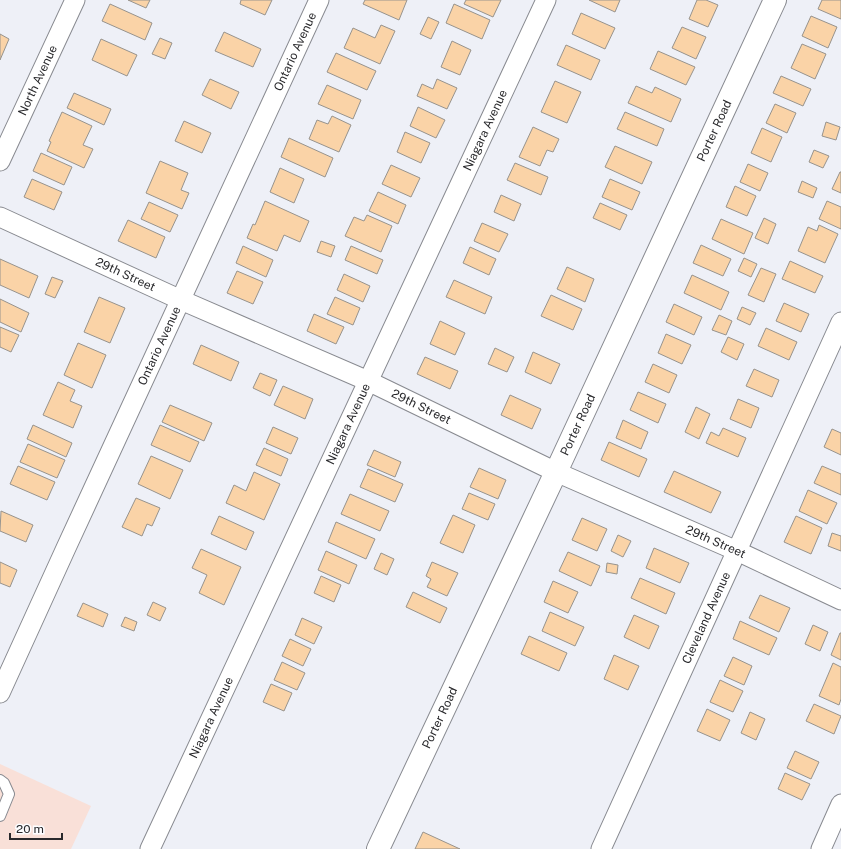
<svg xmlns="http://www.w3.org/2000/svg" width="841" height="849" font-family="'Public Sans',sans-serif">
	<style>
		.commercial { fill: #f9e0d8 }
		.building { fill: #fad3a7; stroke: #97938d }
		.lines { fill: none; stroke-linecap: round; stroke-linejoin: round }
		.service-casing { stroke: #888a90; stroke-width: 12 }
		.minor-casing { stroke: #888a90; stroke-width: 21 }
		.secondary-casing { stroke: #888a90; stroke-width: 24 }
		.service { stroke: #fff; stroke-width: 10 }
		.minor { stroke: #fff; stroke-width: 19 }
		.secondary { stroke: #fff; stroke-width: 22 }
		.labels { text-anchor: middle; stroke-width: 3; stroke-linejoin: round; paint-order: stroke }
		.street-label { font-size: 12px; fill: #29292c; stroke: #fdfdff }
	</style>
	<rect width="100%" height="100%" fill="#eef0f7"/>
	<path class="commercial" d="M0 764 91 806 71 849H0Z"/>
	<path class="building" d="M128 0H150L146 8Z
		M241 0H272L265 15 240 4Z
		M365 0H407L399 20 363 4Z
		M466 0H501L493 17 464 4Z
		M589 0H620L615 12Z
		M697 0H706L718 5 708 27 689 19Z
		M822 0H841V19L818 9Z
		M110 4 152 23 145 40 102 21Z
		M454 4 490 20 482 39 446 23Z
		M581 13 615 28 605 49 572 34Z
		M811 16 837 27 828 48 802 36Z
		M428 17 439 22 431 39 420 34Z
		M381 25 395 31 380 64 344 48 353 28 375 38Z
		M682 27 706 37 696 59 672 48Z
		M224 32 261 49 253 67 215 51Z
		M0 34 9 39 0 60Z
		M160 38 172 43 165 59 152 54Z
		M101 39 137 55 127 76 92 60Z
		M452 41 471 50 460 75 441 67Z
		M802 44 826 54 815 79 791 68Z
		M566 45 600 60 591 80 557 65Z
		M658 51 695 67 686 85 650 69Z
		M336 53 376 71 367 90 327 72Z
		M781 76 811 89 803 106 773 93Z
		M210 79 239 92 231 109 202 95Z
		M437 79 457 88 447 109 417 96 422 84 433 89Z
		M555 81 581 92 567 123 541 112Z
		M327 85 361 100 353 119 318 104Z
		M636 86 652 93 655 87 681 99 671 122 628 103Z
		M74 93 111 109 104 125 67 108Z
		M775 104 796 113 787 133 766 123Z
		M418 107 445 120 436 138 410 126Z
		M62 112 92 126 83 145 93 149 84 168 47 151 51 142 49 141Z
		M625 112 664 129 657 146 617 129Z
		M332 116 351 125 339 152 309 139 317 120 328 124Z
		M184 121 211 133 202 153 175 141Z
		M826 122 840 127 836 140 822 136Z
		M533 127 559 139 553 152 547 150 540 166 519 157Z
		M762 128 782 137 771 162 751 153Z
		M405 132 430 143 421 163 397 152Z
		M289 138 333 158 325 177 281 157Z
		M615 146 652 162 642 184 605 167Z
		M814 150 829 156 823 168 809 162Z
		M41 153 72 167 64 185 33 171Z
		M160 161 188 173 181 190 189 193 182 209 146 193Z
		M515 163 548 177 541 195 507 180Z
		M748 164 768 173 760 191 740 182Z
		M391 165 420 178 411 197 382 184Z
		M280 168 304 179 294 203 270 192Z
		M840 172H841V193L832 189Z
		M32 179 62 192 54 210 24 197Z
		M610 179 640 192 632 210 602 197Z
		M802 181 817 188 813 198 798 192Z
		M735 186 756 196 747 216 726 207Z
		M378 192 406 205 398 224 369 211Z
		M501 195 521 204 514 221 494 212Z
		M265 201 309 221 300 242 284 235 277 251 247 238 253 224 255 225Z
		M827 201 841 207V229L819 219Z
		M149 202 178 215 170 232 141 219Z
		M600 203 627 215 620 230 593 218Z
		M367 215 392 226 381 252 345 236 354 217 364 221Z
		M764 218 776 224 768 244 755 238Z
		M721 219 753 233 744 254 712 239Z
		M128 220 165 237 156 258 118 241Z
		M482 223 508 234 499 252 474 241Z
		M819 225 838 234 825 263 798 251 808 227 817 231Z
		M321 241 335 246 331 257 317 252Z
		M701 245 731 259 723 276 693 263Z
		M243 246 273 260 266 277 236 263Z
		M351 246 383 260 377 274 345 260Z
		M470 247 496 259 489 275 463 263Z
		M744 258 757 264 751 277 738 271Z
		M0 259 38 276 29 298 0 285Z
		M790 261 823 276 815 293 782 279Z
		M567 267 594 279 585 302 557 289Z
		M761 268 776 274 764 302 748 295Z
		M237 271 263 282 253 304 227 293Z
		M344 274 370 286 363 302 337 290Z
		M692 275 729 292 721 310 684 293Z
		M52 277 63 281 55 298 45 294Z
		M454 280 492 297 485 314 446 297Z
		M551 295 582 309 573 330 541 316Z
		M99 297 125 308 110 343 84 332Z
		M335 297 360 308 353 325 327 314Z
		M0 299 29 313 21 332 0 322Z
		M784 303 809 314 801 332 776 321Z
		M674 304 702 317 694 335 666 322Z
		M742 307 756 313 750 325 737 319Z
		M314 314 344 327 336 344 307 331Z
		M719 315 732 321 726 335 712 330Z
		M440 321 465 333 455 355 430 344Z
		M0 327 19 335 11 352 0 347Z
		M766 328 797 342 789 360 758 346Z
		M666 334 691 345 682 364 658 353Z
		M728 337 744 344 737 360 721 352Z
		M78 343 106 355 92 388 64 375Z
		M201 345 239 362 231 381 193 364Z
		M495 348 514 357 507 372 488 364Z
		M533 352 560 364 551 384 525 372Z
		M425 357 458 371 450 389 417 374Z
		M653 364 677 375 669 393 645 382Z
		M754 369 779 380 772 397 746 386Z
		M260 373 277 380 270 396 253 388Z
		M58 382 75 390 70 401 82 406 73 428 43 415Z
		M283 386 313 399 305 419 274 405Z
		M638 392 666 404 658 423 630 410Z
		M510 395 541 409 532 429 501 415Z
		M738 399 759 408 751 428 730 419Z
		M170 405 212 423 204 441 162 422Z
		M696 407 710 414 699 439 685 432Z
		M623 420 648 432 641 449 616 438Z
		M33 425 72 443 66 457 27 439Z
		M160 425 199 442 190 462 151 445Z
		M273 427 298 438 291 454 266 443Z
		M723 428 746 438 738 457 706 443 711 432 719 436Z
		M832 429 841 433V455L824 447Z
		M609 442 647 459 639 477 601 460Z
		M28 444 65 460 57 478 20 462Z
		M264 448 288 459 281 476 256 465Z
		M374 450 401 462 395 477 367 465Z
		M151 456 183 470 170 499 138 484Z
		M18 466 55 482 47 500 10 484Z
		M822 466 841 474V495L814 483Z
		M479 468 506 480 498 499 470 487Z
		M368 469 403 484 395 502 360 487Z
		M674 471 721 492 711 513 664 492Z
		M254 472 280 484 264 520 226 503 234 485 246 491Z
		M808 490 837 503 827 524 799 511Z
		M469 493 495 504 488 520 462 509Z
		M350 494 389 511 380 531 341 514Z
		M136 498 160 508 152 526 147 524 142 536 122 527Z
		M1 511 33 525 26 542 0 531Z
		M453 515 475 525 463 553 440 543Z
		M219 516 254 532 246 550 211 534Z
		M796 516 822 528 811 554 784 542Z
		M582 518 607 529 597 551 572 540Z
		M336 522 375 539 366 559 328 542Z
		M832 533 841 536V551L828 546Z
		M618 535 631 541 623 557 611 551Z
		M654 548 689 563 680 583 646 568Z
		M201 549 241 567 224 605 199 593 207 575 192 568Z
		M326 551 357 565 349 584 318 570Z
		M568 552 600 566 591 586 559 571Z
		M381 553 394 559 387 575 374 569Z
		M0 562 17 570 10 587 0 583Z
		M432 562 458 573 447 596 427 587 431 579 426 576Z
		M607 563 618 565 617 574 606 572Z
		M321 576 341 585 334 602 314 593Z
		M640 578 675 593 666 614 631 598Z
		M553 581 578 592 568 613 544 602Z
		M413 592 447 608 440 623 406 607Z
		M760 595 790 608 779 632 749 618Z
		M153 602 166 608 160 621 147 615Z
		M83 603 108 614 103 627 77 616Z
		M550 612 584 627 575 646 542 631Z
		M634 615 659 626 649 649 624 637Z
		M125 617 137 622 134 631 121 626Z
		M302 618 322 627 314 644 295 635Z
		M740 621 777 638 769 655 733 639Z
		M813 625 828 632 820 651 805 644Z
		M840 633H841V660L831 655Z
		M529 636 567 653 559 671 521 654Z
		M290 639 311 649 303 666 282 656Z
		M614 655 639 666 628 690 604 679Z
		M733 657 752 666 744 685 724 676Z
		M282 662 305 673 297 690 274 680Z
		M833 663 841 667V699L839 705 819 696Z
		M720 680 743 691 733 712 710 702Z
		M271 684 292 693 284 711 263 702Z
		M814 704 841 716 834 734 806 721Z
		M707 709 730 720 720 741 697 731Z
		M750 712 765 719 756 740 741 733Z
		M795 751 819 762 811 779 787 768Z
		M785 773 810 784 802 800 778 789Z
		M423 832 460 849H415Z"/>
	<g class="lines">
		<g class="service-casing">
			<path id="service" d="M0 780 4 783 9 794 0 816"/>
		</g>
		<g class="minor-casing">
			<g id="minor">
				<path id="s1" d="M0 161 75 0"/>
				<path id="s2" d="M0 217 181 300 368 381 556 472 737 551 841 600"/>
				<path id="s3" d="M0 693 66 548 319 0"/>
				<path id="s4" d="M150 849 546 0"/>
				<path id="s5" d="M601 849 841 322"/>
				<path d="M821 849 841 804"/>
			</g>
		</g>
		<g class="secondary-casing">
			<g id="secondary">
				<path id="s6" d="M378 849 556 472 775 0"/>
			</g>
		</g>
		<use href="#service" class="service"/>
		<use href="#minor" class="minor"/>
		<use href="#secondary" class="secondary"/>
	</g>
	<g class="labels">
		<g class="street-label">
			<text dy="4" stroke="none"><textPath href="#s3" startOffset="706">Ontario Avenue</textPath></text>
			<text dy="4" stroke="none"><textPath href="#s1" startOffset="89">North Avenue</textPath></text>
			<text dy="4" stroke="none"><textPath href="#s4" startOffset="793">Niagara Avenue</textPath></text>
			<text dy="4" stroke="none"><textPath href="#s6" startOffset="793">Porter Road</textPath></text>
			<text dy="4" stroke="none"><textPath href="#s2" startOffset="138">29th Street</textPath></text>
			<text dy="4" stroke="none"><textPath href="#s3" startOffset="382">Ontario Avenue</textPath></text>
			<text dy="4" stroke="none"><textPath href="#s2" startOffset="462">29th Street</textPath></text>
			<text dy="4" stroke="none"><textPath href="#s4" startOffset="469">Niagara Avenue</textPath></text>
			<text dy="4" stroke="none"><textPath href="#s6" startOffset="469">Porter Road</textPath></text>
			<text dy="4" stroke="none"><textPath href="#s2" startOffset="786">29th Street</textPath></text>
			<text dy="4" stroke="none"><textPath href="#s5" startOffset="254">Cleveland Avenue</textPath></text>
			<text dy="4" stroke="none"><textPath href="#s4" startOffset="145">Niagara Avenue</textPath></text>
			<text dy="4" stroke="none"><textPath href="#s6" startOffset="145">Porter Road</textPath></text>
		</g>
	</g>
	<path d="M10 833v6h52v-6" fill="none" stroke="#29292c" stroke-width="2"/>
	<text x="16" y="833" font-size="12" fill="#29292c" stroke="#fdfdff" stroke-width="3" paint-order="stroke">20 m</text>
</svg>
